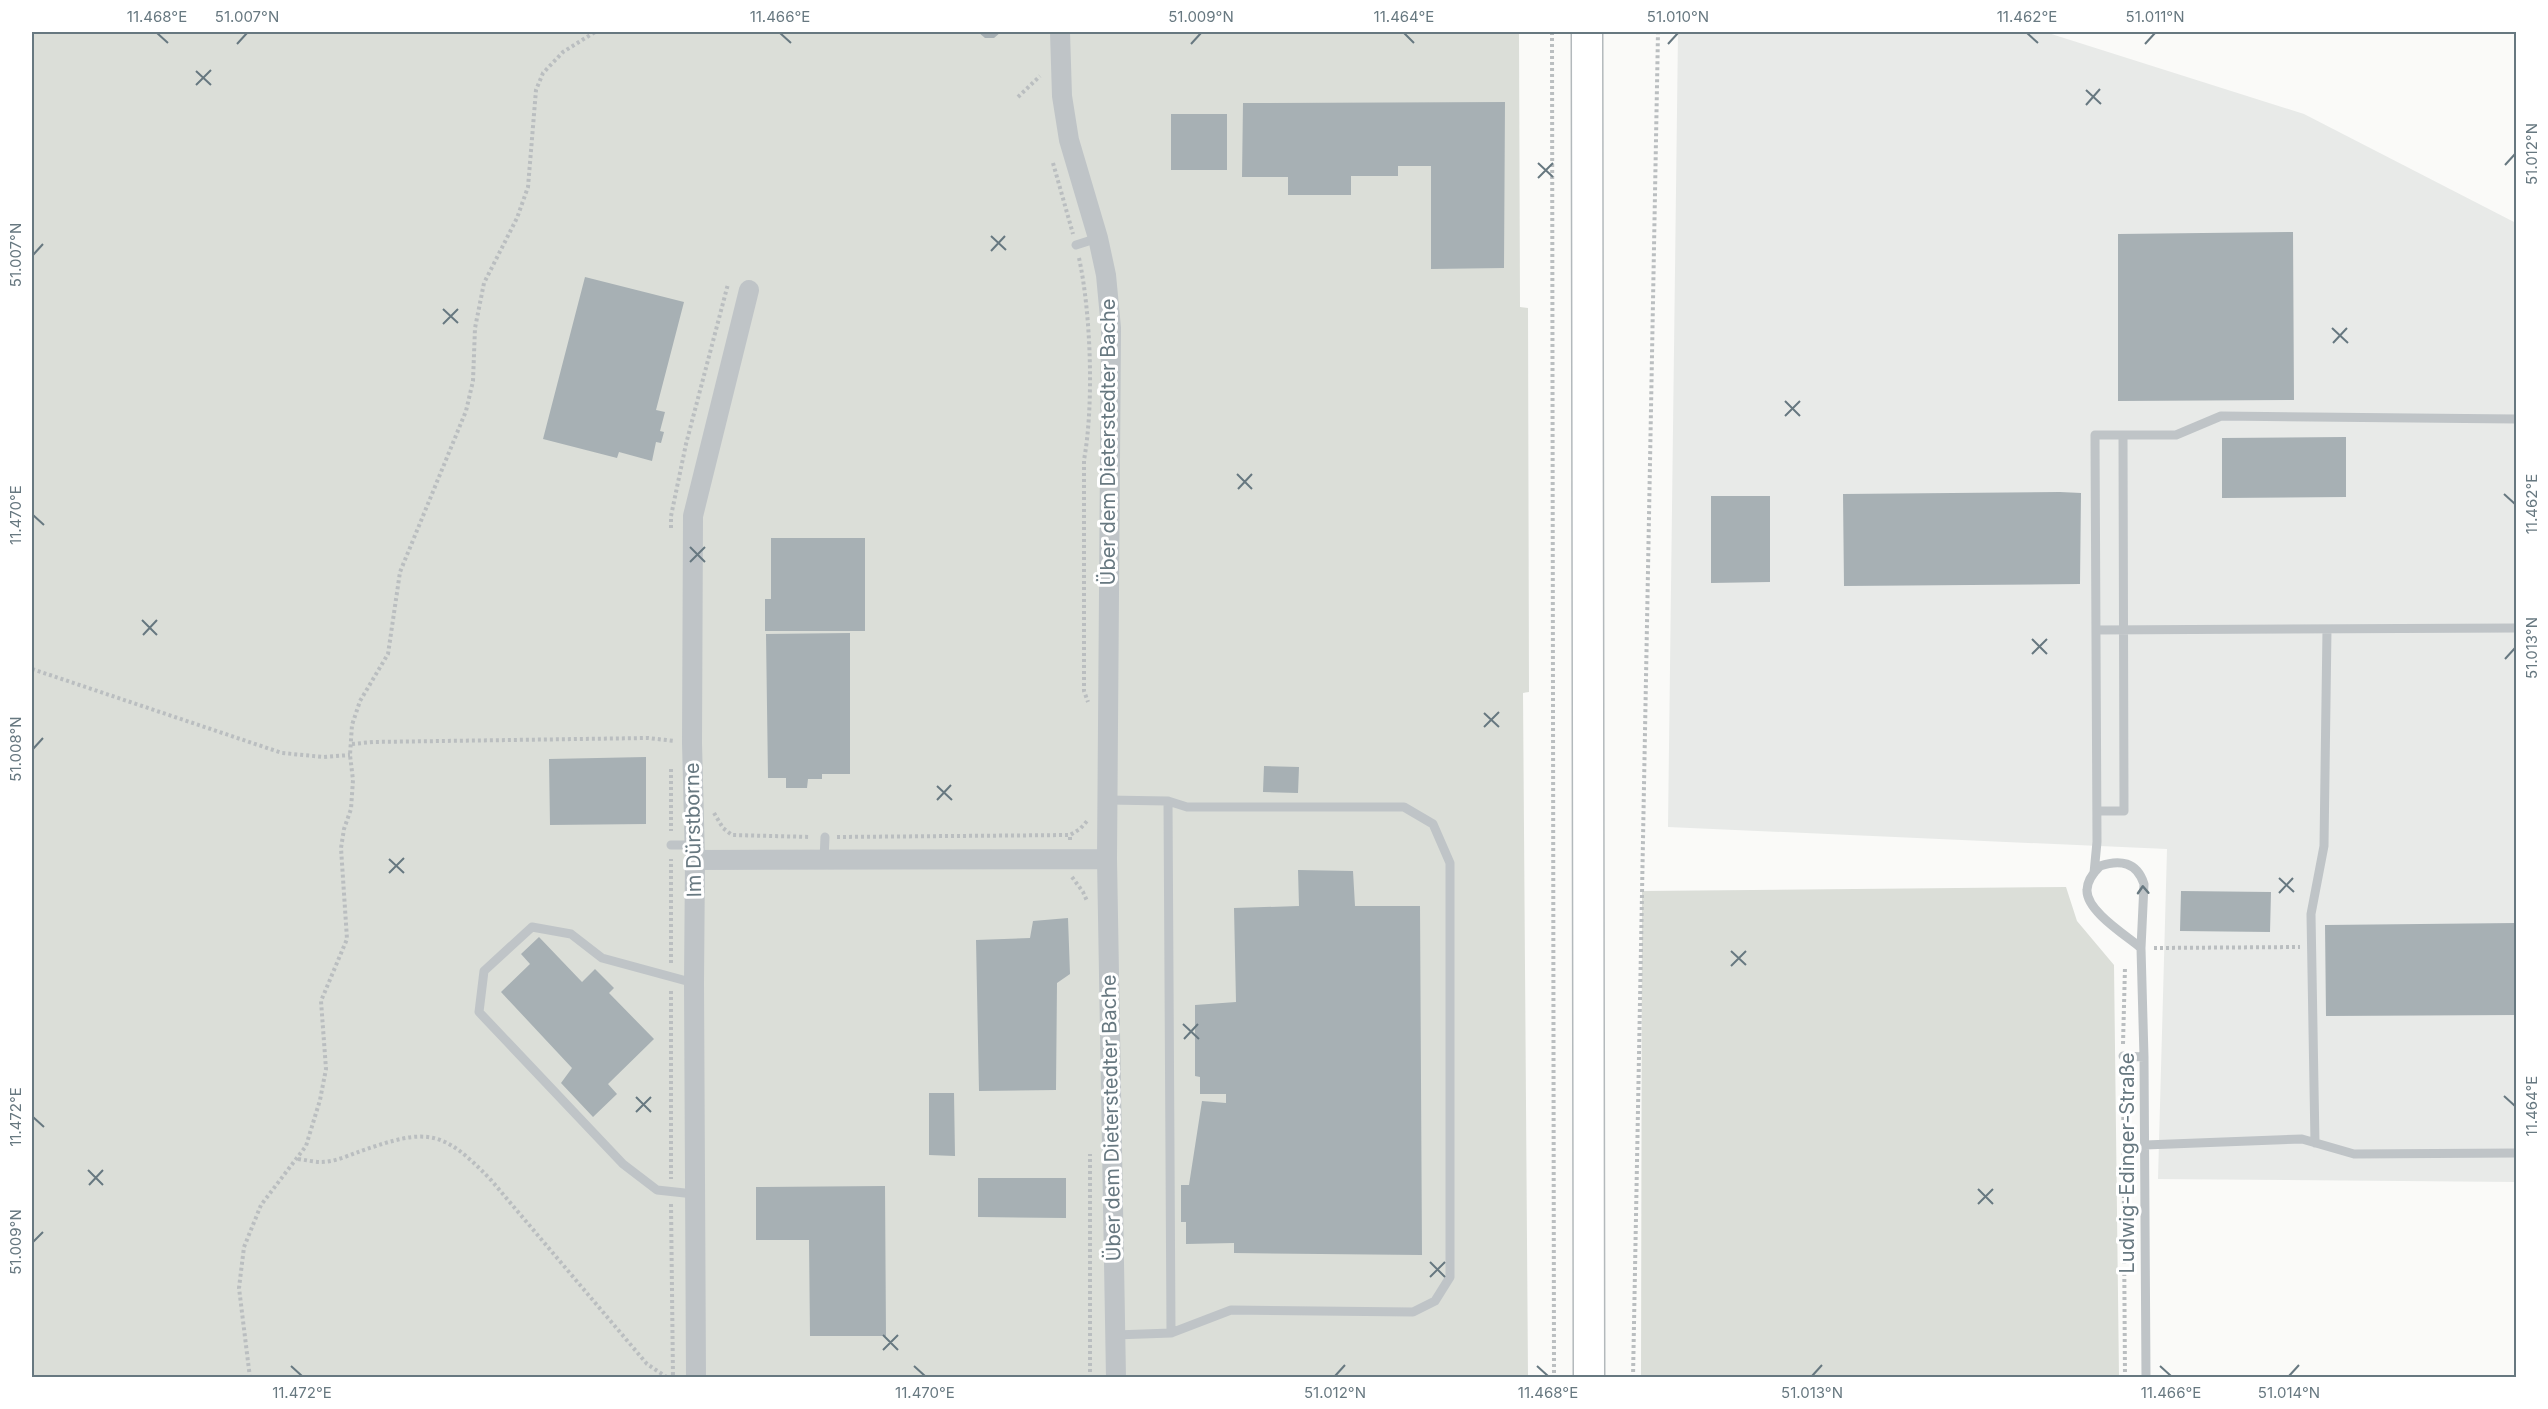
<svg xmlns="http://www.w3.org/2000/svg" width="2548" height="1409" font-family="Inter,sans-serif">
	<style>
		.built { fill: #e8eae8 }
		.green { fill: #dbded8 }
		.building { fill: #a7b0b4 }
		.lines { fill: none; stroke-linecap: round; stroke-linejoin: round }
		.primary-casing { stroke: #b3b9bc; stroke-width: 33 }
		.path { stroke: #babec0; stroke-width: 4; stroke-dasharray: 3 3; stroke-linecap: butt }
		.service { stroke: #bfc4c7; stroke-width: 9 }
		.minor { stroke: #bfc4c7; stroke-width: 20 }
		.primary { stroke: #fff; stroke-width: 30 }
		.oneway { stroke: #677880 }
		.ticks { fill: none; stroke: #677880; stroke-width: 2 }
		.labels { text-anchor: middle; stroke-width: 6; stroke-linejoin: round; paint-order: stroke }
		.street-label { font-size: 20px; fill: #677880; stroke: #fff }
		.neatline { fill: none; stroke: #677880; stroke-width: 2 }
		.ticks-label { font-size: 15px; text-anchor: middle; fill: #677880 }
	</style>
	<rect width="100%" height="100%" fill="#fafaf8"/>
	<path class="built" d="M1678 32H2045L2304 114 2516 223V1182L2158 1179 2167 849 1668 827Z"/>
	<path class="green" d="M32 32H1519L1520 307 1528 308 1529 692 1523 693 1528 1377H32Z
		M2066 887 2077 921 2114 965 2119 1377H1641L1642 891Z"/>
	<path class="building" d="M978 32H1001L994 38H985Z
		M1505 102 1504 268 1431 269V166H1398V176H1351V195H1288V177H1242L1243 103Z
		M1171 114H1227V170H1171Z
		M2293 232 2294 400 2118 401V234Z
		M585 277 684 302 656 410 665 412 660 431 664 432 661 443 656 442 652 461 619 452 617 458 543 439Z
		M2346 437V497L2222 498V438Z
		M2060 492 2081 493 2080 584 1844 586 1843 494Z
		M1711 496H1770V582L1711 583Z
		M771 538H865V631H765V599H771Z
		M850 633V774H822V779H808L807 788H786V778H768L766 634Z
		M646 757V824L550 825 549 759Z
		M1264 766 1299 767 1298 793 1263 792Z
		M1298 870 1353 871 1355 906H1420L1422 1255 1234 1253V1243L1186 1244V1222H1181V1185H1189L1202 1101 1226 1103V1094H1200V1077L1195 1076V1005L1236 1002 1234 908 1299 906Z
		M2181 891 2271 892 2270 932 2180 931Z
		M1068 918 1070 974 1057 983 1056 1090 979 1091 976 940 1030 938 1033 921Z
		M2516 923V1015L2326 1016 2325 925Z
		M539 937 582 982 595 969 614 988 609 993 654 1039 608 1084 617 1094 593 1117 561 1083 572 1068 501 992 530 964 521 954Z
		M929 1093H954L955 1156 929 1155Z
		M978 1178H1066V1218L978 1217Z
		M885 1186 886 1336H810L809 1240H756V1187Z"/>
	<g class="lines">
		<g class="primary-casing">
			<path id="primary" d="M1587 32 1589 1378"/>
		</g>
		<path class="path" d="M1552 32 1554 1378
			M1018 97 1040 76
			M1053 163 1073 234
			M1079 258C1091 313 1094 405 1084 460V691L1088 702
			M671 528V516L686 444 728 284
			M32 669 282 753 324 757 350 755
			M352 744 373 742 648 738 675 741
			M671 769V831
			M714 813 723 828 732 835 811 837
			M837 837 1070 835
			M1070 840V835L1080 829 1088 820
			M1072 877 1083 892 1087 901
			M2154 948 2300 947
			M671 963V859
			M671 991V1179
			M2123 1044 2125 967
			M2123 1069 2125 1378
			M298 1159C306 1160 314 1162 321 1162 335 1162 349 1155 361 1151 427 1128 442 1129 491 1180L647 1364 668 1378
			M671 1204 673 1378
			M250 1378 239 1288 244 1247 261 1205 306 1146 320 1100 326 1069 321 1001 347 939 341 848 344 829 351 809 353 780 350 755 352 725 360 701 388 654 400 572 466 411 473 381 475 328 484 283 517 218 528 187 536 90 543 73 563 52 595 32
			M1090 1378V1154
			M1633 1378 1658 32"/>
		<path class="service" d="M1076 245 1098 238
			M2123 435H2176L2221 416 2516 419
			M2096 630 2516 628
			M1107 800 1168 801 1171 1333 1115 1335
			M1168 801 1187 807H1404L1433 824 1450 863V1277L1435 1301 1413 1312 1231 1310 1171 1333
			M671 845H695
			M824 860 825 837
			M2094 873 2097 842 2095 435H2123L2124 811H2097
			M2141 948C2127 936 2086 911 2087 890 2087 881 2094 872 2100 866 2120 859 2137 862 2144 884L2141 948 2144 1057 2146 1378
			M694 983 602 958 571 934 532 927 484 971 479 1012 623 1164 657 1190 694 1194
			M2123 1056 2144 1057
			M2315 1143 2311 914 2324 846 2327 629
			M2145 1145 2302 1139 2354 1154 2516 1153"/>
		<path class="minor" d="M1060 32 1062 96 1069 140 1098 238 1106 275 1111 328 1107 859 1116 1378
			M695 860 1107 859
			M696 1378 694 983 695 860 692 743 693 516 749 290"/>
		<use href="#primary" class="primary"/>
	</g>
	<defs><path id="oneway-chevron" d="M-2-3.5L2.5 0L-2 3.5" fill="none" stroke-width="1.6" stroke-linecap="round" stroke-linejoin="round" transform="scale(1.5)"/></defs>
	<use class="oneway" href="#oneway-chevron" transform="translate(2143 890) rotate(-93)"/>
	<path class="ticks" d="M157 33 168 43M780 33 791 43M1404 33 1414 43M2027 33 2038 43M237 44 247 33M1191 44 1201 33M1668 44 1678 33M2145 44 2155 33M196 71 211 85M196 85 211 70M2086 90 2101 104M2086 105 2100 89M1538 163 1553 177M2505 165 2515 154M1538 178 1553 163M991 236 1006 250M991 251 1005 236M33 255 43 244M443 309 458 323M443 324 458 309M2332 328 2348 343M2333 343 2347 328M1785 401 1800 416M1785 416 1800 401M1237 474 1252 489M1238 489 1252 474M2504 494 2515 504M33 515 44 525M690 547 705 562M690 562 705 547M142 620 157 635M143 635 157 620M2032 639 2047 654M2032 654 2047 639M2505 659 2515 648M1484 713 1499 727M1484 727 1499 712M33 749 43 738M937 786 952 800M937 800 951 785M389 859 404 873M389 873 404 858M2279 878 2294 892M2279 893 2293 878M1731 951 1746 965M1731 966 1746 951M1183 1024 1199 1039M1184 1039 1198 1024M2504 1096 2515 1106M636 1097 651 1112M636 1112 651 1097M33 1117 44 1127M88 1170 103 1185M89 1185 103 1170M1978 1189 1993 1204M1978 1204 1993 1189M33 1242 43 1232M1430 1262 1445 1277M1430 1277 1445 1262M883 1335 898 1350M883 1350 898 1335M291 1366 302 1376M914 1366 925 1376M1537 1366 1548 1376M2160 1366 2171 1376M1335 1376 1345 1365M1812 1376 1822 1365M2289 1376 2299 1365"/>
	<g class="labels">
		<g class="street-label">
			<text transform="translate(1108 442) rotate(-90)" y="7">Über dem Dieterstedter Bache</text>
			<text transform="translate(693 830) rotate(-91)" y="7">Im Dürstborne</text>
			<text transform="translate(1111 1118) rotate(-91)" y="7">Über dem Dieterstedter Bache</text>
			<text transform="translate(2127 1163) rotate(-90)" y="7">Ludwig-Edinger-Straße</text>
		</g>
	</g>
	<rect width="2548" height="1409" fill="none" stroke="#ffffff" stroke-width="66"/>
	<rect x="33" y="33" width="2482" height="1343" class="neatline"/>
	<g class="ticks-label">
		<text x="157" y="22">11.468°E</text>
		<text x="247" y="22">51.007°N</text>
		<text x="780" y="22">11.466°E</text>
		<text x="1201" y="22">51.009°N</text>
		<text x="1404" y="22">11.464°E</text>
		<text x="1678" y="22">51.010°N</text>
		<text x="2027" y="22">11.462°E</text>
		<text x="2155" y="22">51.011°N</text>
		<text transform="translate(2532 154) rotate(-90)" y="5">51.012°N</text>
		<text transform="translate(16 255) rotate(-90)" y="5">51.007°N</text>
		<text transform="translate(2532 504) rotate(-90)" y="5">11.462°E</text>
		<text transform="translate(16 515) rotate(-90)" y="5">11.470°E</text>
		<text transform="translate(2532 648) rotate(-90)" y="5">51.013°N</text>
		<text transform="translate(16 749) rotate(-90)" y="5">51.008°N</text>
		<text transform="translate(2532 1106) rotate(-90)" y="5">11.464°E</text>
		<text transform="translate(16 1117) rotate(-90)" y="5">11.472°E</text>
		<text transform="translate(16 1242) rotate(-90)" y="5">51.009°N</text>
		<text x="302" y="1398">11.472°E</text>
		<text x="925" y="1398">11.470°E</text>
		<text x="1335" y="1398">51.012°N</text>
		<text x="1548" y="1398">11.468°E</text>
		<text x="1812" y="1398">51.013°N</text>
		<text x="2171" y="1398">11.466°E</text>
		<text x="2289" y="1398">51.014°N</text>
	</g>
</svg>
